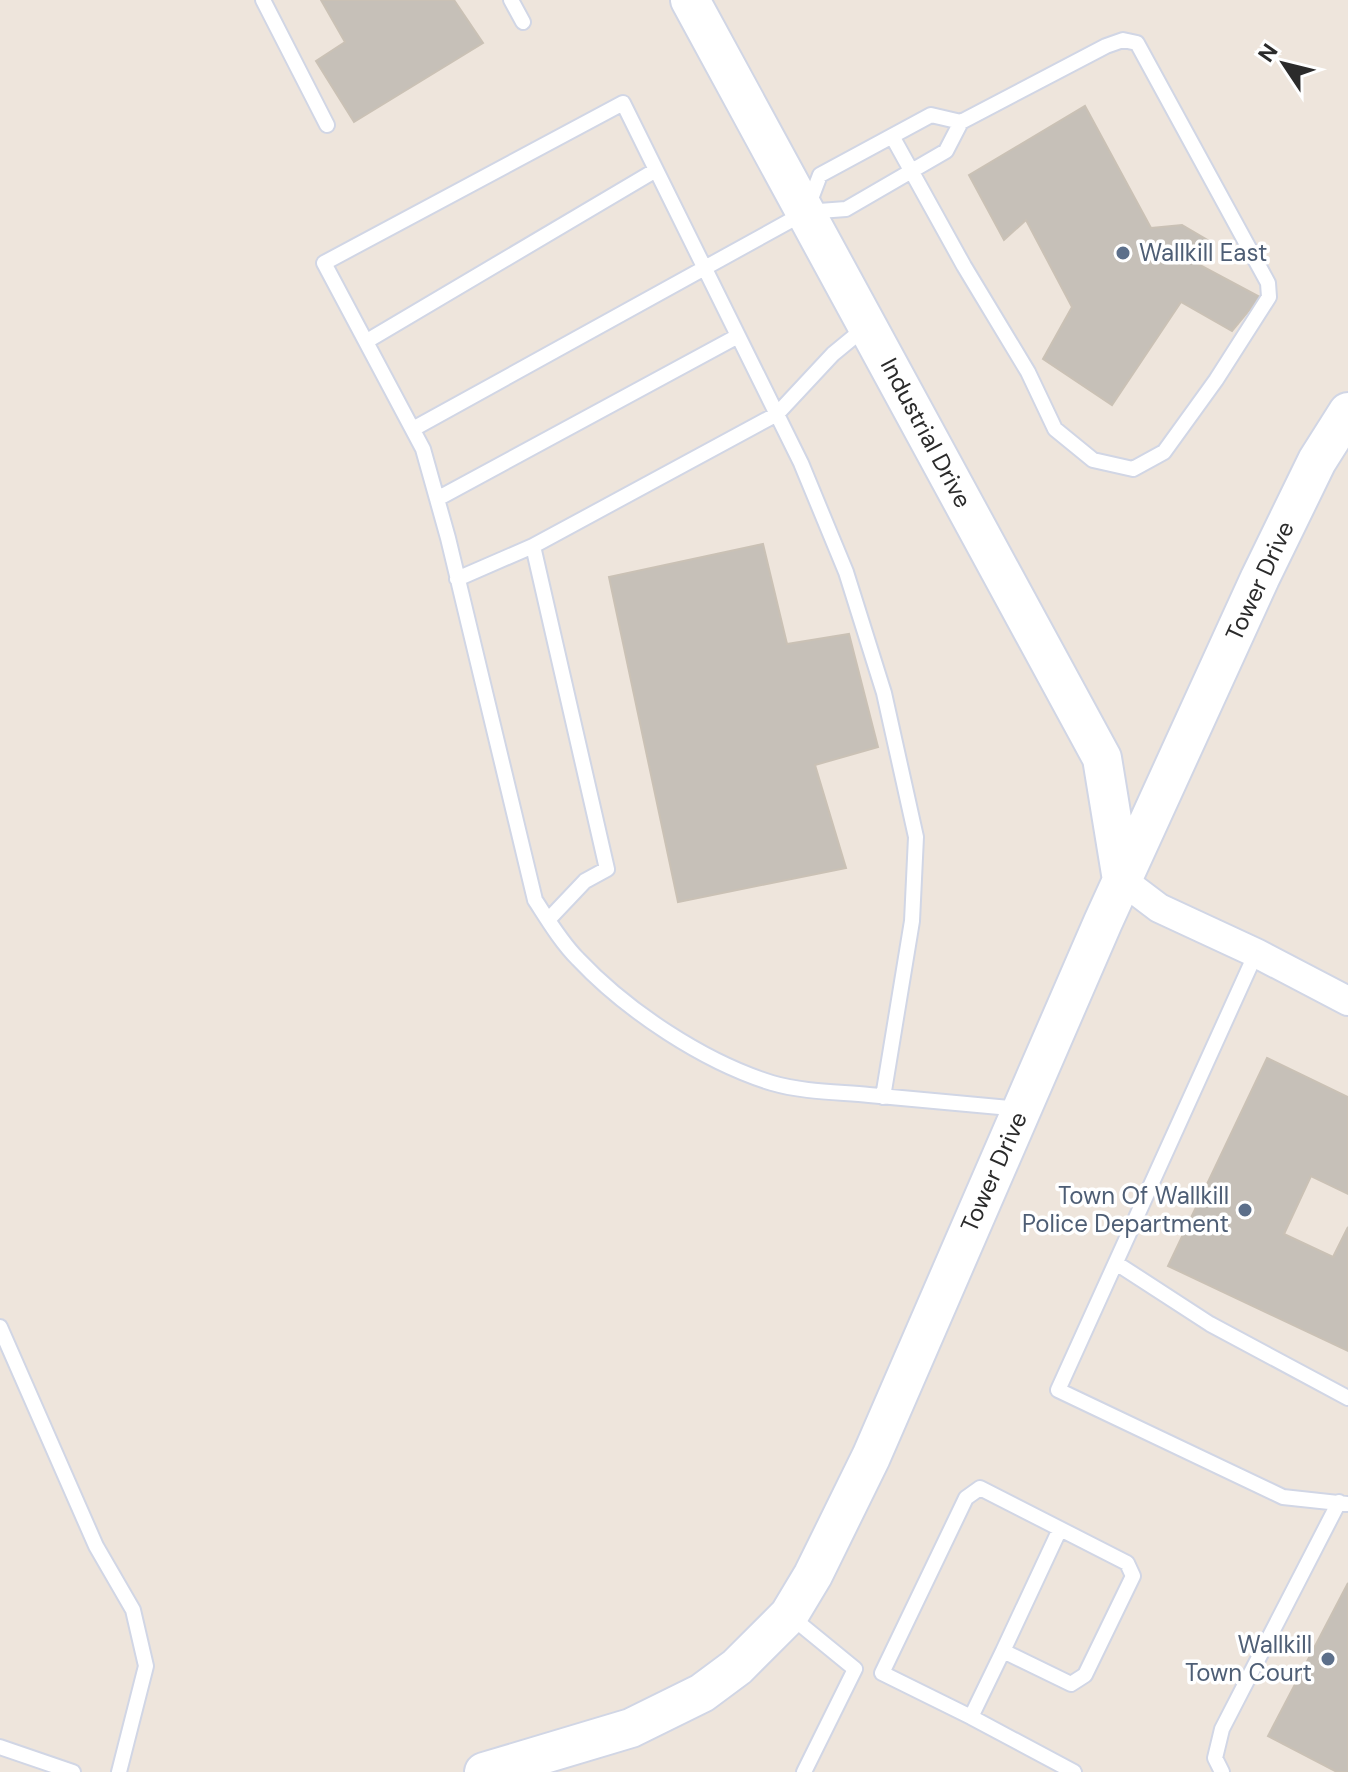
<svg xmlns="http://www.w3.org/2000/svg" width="1348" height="1772" font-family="'DM Sans',sans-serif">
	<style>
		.building { fill: #c6c0b8; stroke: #cac1b5; stroke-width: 2 }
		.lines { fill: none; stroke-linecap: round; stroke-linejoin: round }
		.lane-casing { stroke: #d1d6e5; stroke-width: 18 }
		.street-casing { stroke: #d1d6e5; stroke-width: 32 }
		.secondary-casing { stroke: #d1d6e5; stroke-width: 42 }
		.lane { stroke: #fff; stroke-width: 14 }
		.street { stroke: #fff; stroke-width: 28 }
		.secondary { stroke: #fff; stroke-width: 38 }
		.service-dot { fill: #5c6f8a; stroke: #fff; stroke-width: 3 }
		.labels { text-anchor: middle; stroke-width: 7; stroke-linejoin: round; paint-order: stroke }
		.service-label { font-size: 24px; fill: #4e5e75; stroke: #fff; text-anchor: end }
		.street-label { font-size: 24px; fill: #2b2b2b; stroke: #fff }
	</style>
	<rect width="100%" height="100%" fill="#eee5dc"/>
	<path class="building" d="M321 0H454L483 43 354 122 316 61 345 42Z
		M1085 106 1151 228 1182 225 1211 242 1196 263 1260 297 1232 331 1181 302 1112 405 1043 359 1072 307 1026 220 1004 240 969 175Z
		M763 544 787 644 849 634 878 747 815 765 846 868 678 902 609 577Z
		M1267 1058 1348 1097V1194L1311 1176 1284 1234 1333 1257 1348 1227V1351L1168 1266Z
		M1348 1583V1772H1337L1268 1736Z"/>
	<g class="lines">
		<g class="lane-casing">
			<path id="lane" d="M263 0 327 125
				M511 0 523 22
				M809 204 820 175 931 115 961 122
				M367 341 656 170
				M413 429 806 212 846 209 946 151 961 122 1106 46 1123 40 1137 43 1268 283 1269 297 1216 380 1164 452 1133 469 1093 460 1055 429 1028 372 964 266 892 136
				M437 499 738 336
				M533 546 777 414 833 354 867 326
				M457 579 533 546 607 869 585 881 548 920
				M1256 953 1058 1390 1283 1497 1348 1504
				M883 1097 912 921 916 837 884 693 846 572 801 463 623 103 324 263 423 449 448 538 535 900C548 920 561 942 578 959 627 1011 704 1062 772 1083 803 1092 837 1092 869 1095 920 1100 970 1104 1021 1109
				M1116 1263 1210 1324 1348 1398
				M0 1327 96 1546 133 1610 146 1666 119 1772
				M789 1615 855 1669 804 1772
				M1003 1651 1060 1529
				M971 1717 1003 1651 1071 1684 1085 1675 1133 1576 1127 1563 980 1488 966 1498 882 1673 971 1717 1074 1772
				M0 1747 73 1772
				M1222 1772 1215 1758 1222 1729 1339 1502"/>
		</g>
		<g class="street-casing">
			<path id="street" d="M1122 880 1159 908 1256 953 1348 1001"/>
		</g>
		<g class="secondary-casing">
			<path id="secondary" d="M690 0 1102 758 1122 880
				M484 1772 631 1728 702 1693 737 1667 789 1615 813 1575 871 1457 1103 922 1260 578 1317 461 1348 412"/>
		</g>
		<use href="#lane" class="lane"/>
		<use href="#street" class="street"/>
		<use href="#secondary" class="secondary"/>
	</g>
	<g class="service-dot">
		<circle cx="1123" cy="253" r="8"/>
		<circle cx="1245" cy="1210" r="8"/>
		<circle cx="1328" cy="1659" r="8"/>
	</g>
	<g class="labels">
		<g class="service-label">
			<text x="1139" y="261" text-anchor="start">Wallkill East</text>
			<text x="1229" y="1204">Town Of Wallkill<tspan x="1229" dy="28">Police Department</tspan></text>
			<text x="1312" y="1653">Wallkill<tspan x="1312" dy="28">Town Court</tspan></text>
		</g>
		<g class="street-label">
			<text transform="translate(926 433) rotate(62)" y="8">Industrial Drive</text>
			<text transform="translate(1260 581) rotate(-65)" y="8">Tower Drive</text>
			<text transform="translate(994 1172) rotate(-66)" y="8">Tower Drive</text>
		</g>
	</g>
	<g transform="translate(1284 64) rotate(305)" stroke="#ffffff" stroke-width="6" paint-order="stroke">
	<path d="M0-6L14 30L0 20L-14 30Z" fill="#2b2b2b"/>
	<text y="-12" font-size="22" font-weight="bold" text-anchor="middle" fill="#2b2b2b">N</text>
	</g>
</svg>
